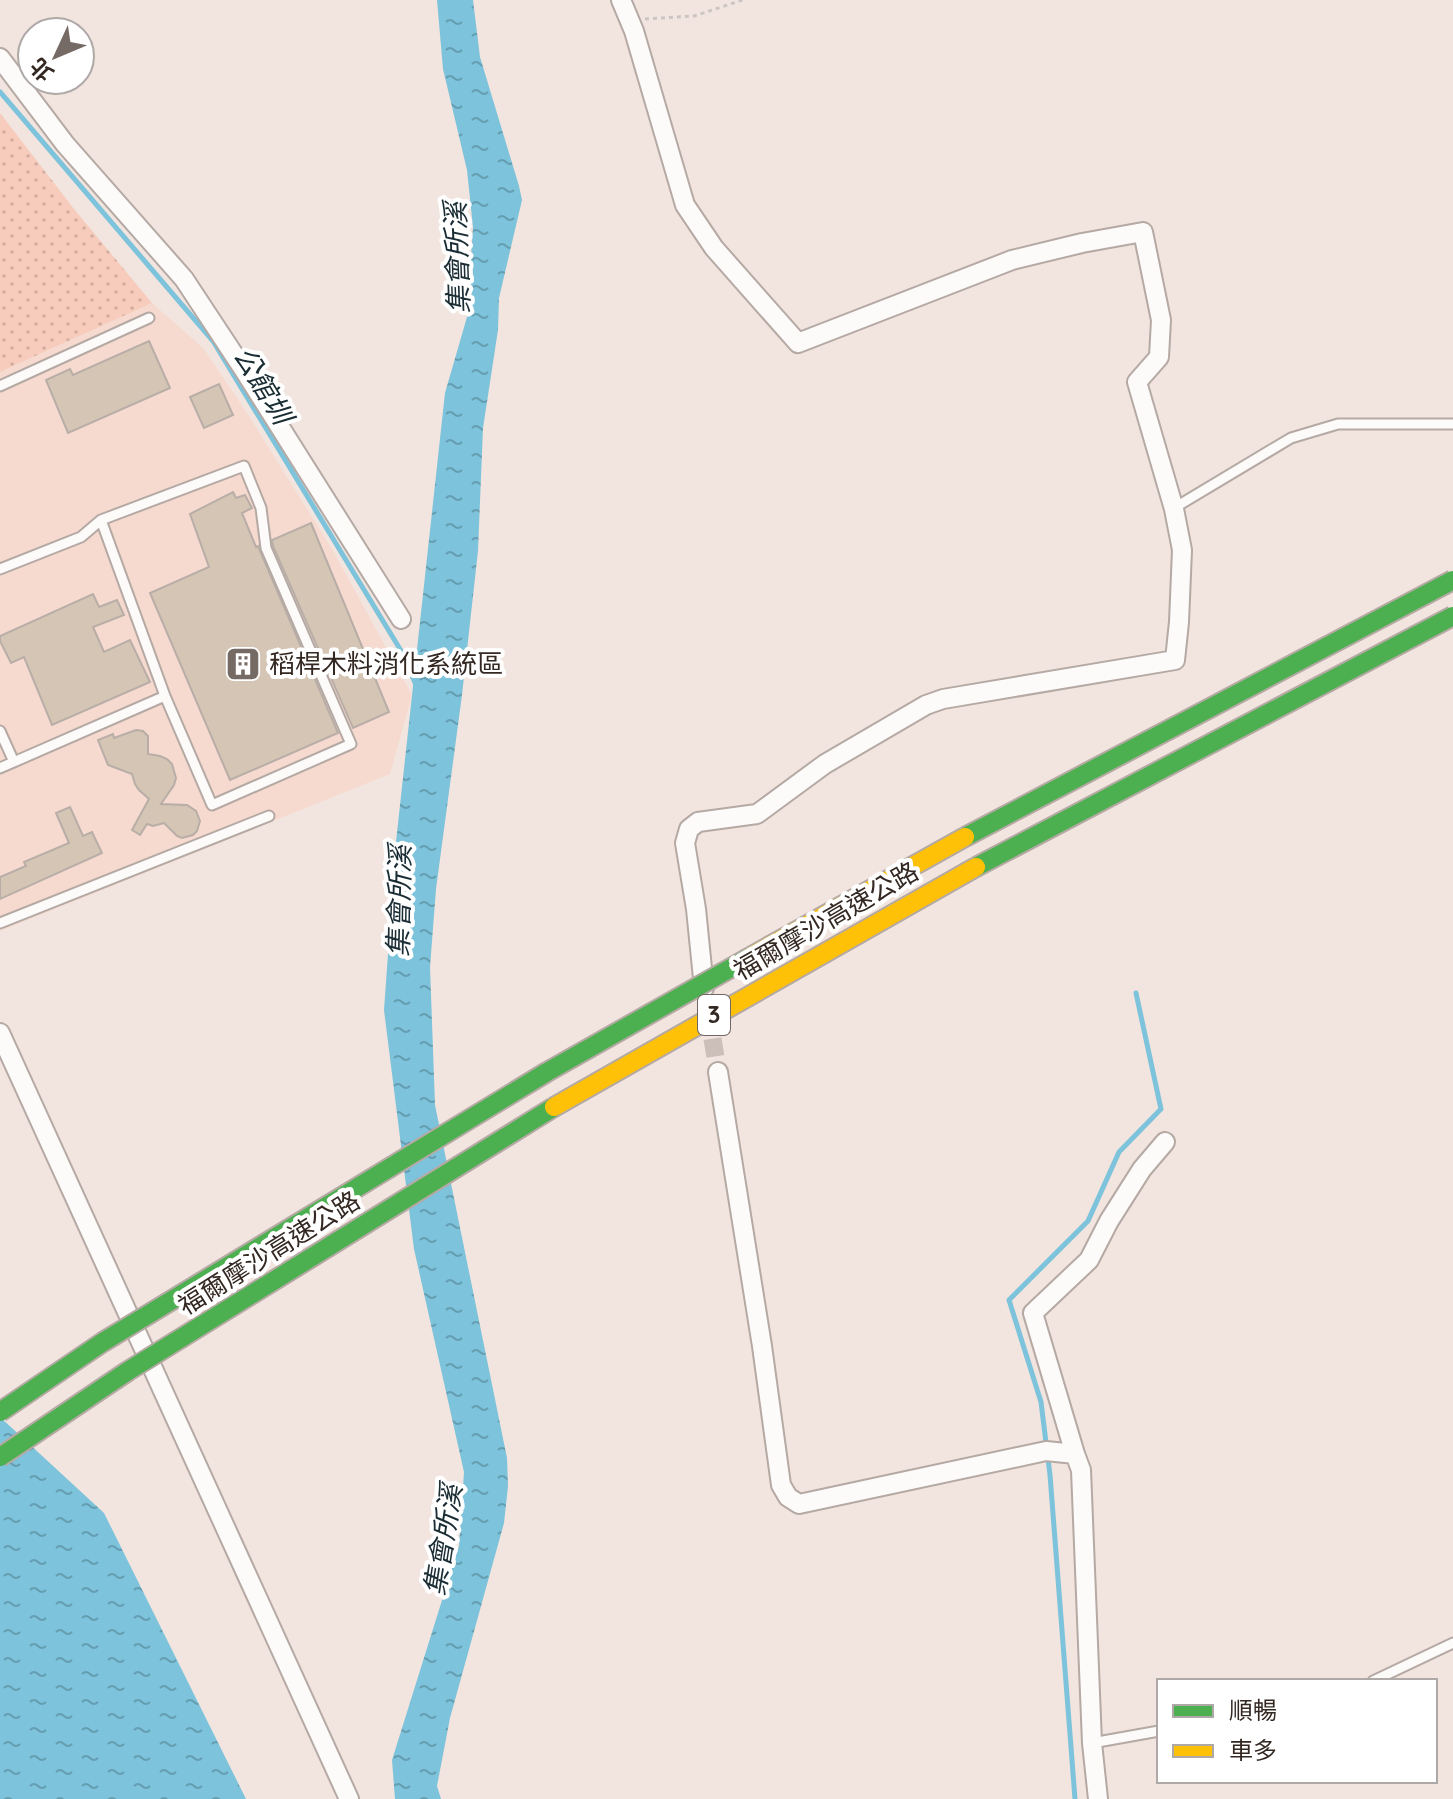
<svg xmlns="http://www.w3.org/2000/svg" width="1453" height="1799" font-family="Quicksand,'Noto Sans TC',sans-serif">
	<style>
		.built { fill: #f6dacf }
		.park { fill: url(#park-dots) }
		.water { fill: url(#water-ripples) }
		.lines { fill: none; stroke-linecap: round; stroke-linejoin: round }
		.stream { stroke: #7cc3db; stroke-width: 5 }
		.building { fill: #d5c5b4; stroke: #b8aea7; stroke-width: 2 }
		.street-tunnel { stroke: #ccbeb9; stroke-width: 18; stroke-dasharray: 18 9; stroke-linecap: butt }
		.lane-casing { stroke: #b5a9a4; stroke-width: 13 }
		.street-casing { stroke: #b5a9a4; stroke-width: 22 }
		.path { stroke: #cbc6c4; stroke-width: 3; stroke-dasharray: 4 4; stroke-linecap: butt }
		.lane { stroke: #fdfbfa; stroke-width: 9 }
		.street { stroke: #fdfbfa; stroke-width: 18 }
		.fast-bridge-casing { stroke: #b5a9a4; stroke-width: 22; stroke-linecap: butt }
		.slow-bridge-casing { stroke: #b5a9a4; stroke-width: 22; stroke-linecap: butt }
		.fast-bridge { stroke: #4caf50; stroke-width: 18 }
		.slow-bridge { stroke: #ffc107; stroke-width: 18 }
		.labels { text-anchor: middle; stroke-width: 8; stroke-linejoin: round; paint-order: stroke }
		.shield { fill: #fff; stroke: #716865; stroke-width: 2 }
		.shield-label { font-size: 24px; font-weight: bold; fill: #342823 }
		.poi-label { font-size: 26px; fill: #342823; stroke: #fff; text-anchor: start }
		.street-label { font-size: 26px; fill: #342823; stroke: #fff }
		.water-label { font-size: 28px; font-style: italic; fill: #1a2d34; stroke: #fff }
	</style>
	<defs>
		<pattern id="park-dots" width="8" height="8" patternUnits="userSpaceOnUse" patternTransform="scale(2)"><rect width="8" height="8" fill="#f7ccbc"/><path d="M2 2h.1M6 6h.1" fill="none" stroke="#d4afa1" stroke-width="1.8" stroke-linecap="round"/></pattern>
		<pattern id="water-ripples" width="26" height="14" patternUnits="userSpaceOnUse" patternTransform="scale(2)"><rect width="26" height="14" fill="#7cc3db"/><path d="M2 4q2-2 4 0t4 0M15 11q2-2 4 0t4 0" fill="none" stroke="#669eb1"/></pattern>
	</defs>
	<rect width="100%" height="100%" fill="#f2e4de"/>
	<path class="built" d="M152 303 203 348 247 413 332 549 412 695 390 774 0 931V372Z"/>
	<path class="park" d="M0 113 74 209 152 303 0 372Z"/>
	<path class="water" d="M437 0H473L480 57 519 186 522 200 499 298 498 330 483 428 478 551 462 695 436 889 430 967 435 1105 507 1458 508 1486 504 1523 450 1718 437 1786 441 1799H395L392 1760 459 1546 464 1472 414 1249 384 1010 396 842 445 393 467 317 473 227 467 170 443 69Z
		M0 1417 104 1513 246 1799H0Z"/>
	<g class="lines">
		<path class="stream" d="M0 92 213 341 403 654 416 685
			M1075 1799 1050 1475 1041 1402 1009 1300 1088 1221 1119 1152 1161 1109 1136 993"/>
	</g>
	<path class="building" d="M149 341 170 388 68 433 46 380 70 369 73 375Z
		M219 384 233 415 204 428 190 397Z
		M233 492 236 498 245 495 252 508 242 513 256 547 258 546 338 733 230 780 150 593 209 567 190 514Z
		M311 523 389 712 353 728 273 546 272 540Z
		M93 594 99 607 117 600 124 615 93 627 104 652 130 640 150 682 52 725 24 657 11 663 0 641V636Z
		M136 730 143 731 148 736V754L160 756 167 759 172 764 176 778 174 785 161 804 187 805 196 811 200 821 197 831 193 835 182 838 177 836 164 823 153 826 147 824 140 835 132 830 149 799 139 790 135 784 132 774 108 765 98 740 113 734 114 738Z
		M70 807 83 836 92 832 102 853 0 899V877L26 866 24 862 69 843 56 813Z"/>
	<g class="lines">
		<path class="street-tunnel" d="M708 1012 718 1072"/>
		<g class="lane-casing">
			<path id="lane" d="M0 386 149 318
				M1174 508 1291 438 1338 424H1453
				M0 569 81 537 101 520 244 466 261 508 266 548 351 744 212 805 165 696 101 520
				M0 731 14 762
				M0 768 165 696
				M0 923 269 816
				M1373 1681 1453 1643
				M1092 1743 1159 1731"/>
		</g>
		<g class="street-casing">
			<path id="street" d="M621 0 634 31 685 205 714 248 798 343 1012 260 1082 243 1143 232 1161 320 1159 357 1137 382 1174 509 1182 550 1179 622 1175 660 943 699 926 705 825 764 757 814 698 822 689 829 685 843 696 909 704 988
				M0 58 65 144 184 279 244 370 401 619
				M0 1033 349 1799
				M718 1072 762 1346 781 1485 788 1497 799 1504 1046 1451 1075 1454 1081 1470 1092 1743 1098 1799
				M1075 1454 1033 1313 1089 1260 1109 1221 1142 1169 1165 1142"/>
		</g>
		<path class="path" d="M645 19 694 16 743 0"/>
		<use href="#lane" class="lane"/>
		<use href="#street" class="street"/>
		<g class="fast-bridge-casing">
			<path id="fast-bridge" d="M965 837 1453 580
				M976 867 1453 616
				M0 1412 103 1342 547 1072 752 956
				M0 1457 128 1371 554 1107"/>
		</g>
		<g class="slow-bridge-casing">
			<path id="slow-bridge" d="M752 956 965 837
				M554 1107 976 867"/>
		</g>
		<use href="#fast-bridge" class="fast-bridge"/>
		<use href="#slow-bridge" class="slow-bridge"/>
	</g>
	<defs>
		<g id="building-square" transform="scale(1.8)"><rect x="-9" y="-9" width="18" height="18" rx="4" fill="#766a64" stroke="#fff"/><path d="M-4-6H4V6H1V3H-1V6H-4ZM-2.5-4.3h1.7v1.8h-1.7ZM.8-4.3h1.7v1.8H.8ZM-2.5-1h1.7V.8h-1.7ZM.8-1h1.7V.8H.8Z" fill="#fff"/></g>
	</defs>
	<g fill-rule="evenodd">
		<use href="#building-square" x="243" y="664"/>
	</g>
	<g class="labels">
		<rect class="shield" x="698" y="995" width="32" height="40" rx="6"/>
		<g class="shield-label">
			<text x="714" y="1023">3</text>
		</g>
		<g class="poi-label">
			<text x="269" y="673">稻桿木料消化系統區</text>
		</g>
		<g class="street-label">
			<text transform="translate(826 921) rotate(-30)" y="9">福爾摩沙高速公路</text>
			<text transform="translate(269 1253) rotate(-32)" y="9">福爾摩沙高速公路</text>
		</g>
		<g class="water-label">
			<text transform="translate(457 258) rotate(-92)" y="10">集會所溪</text>
			<text transform="translate(263 385) rotate(59)" y="10">公館圳</text>
			<text transform="translate(399 901) rotate(-89)" y="10">集會所溪</text>
			<text transform="translate(443 1540) rotate(-81)" y="10">集會所溪</text>
		</g>
	</g>
	<rect x="1157" y="1679" width="280" height="104" fill="#ffffff" stroke="#aea9a7" stroke-width="2"/>
	<rect x="1173" y="1705" width="40" height="12" fill="#4caf50" stroke="#aea9a7" stroke-width="2"/>
	<text x="1229" y="1719" font-size="24" fill="#342823">順暢</text>
	<rect x="1173" y="1745" width="40" height="12" fill="#ffc107" stroke="#aea9a7" stroke-width="2"/>
	<text x="1229" y="1759" font-size="24" fill="#342823">車多</text>
	<g transform="translate(56 56) rotate(226)"><circle r="38" fill="#ffffff" stroke="#aea9a7" stroke-width="2"/>
	<path d="M0-6L14 30L0 20L-14 30Z" fill="#766a64"/>
	<text y="-12" font-size="22" font-weight="bold" text-anchor="middle" fill="#342823">北</text>
	</g>
</svg>
